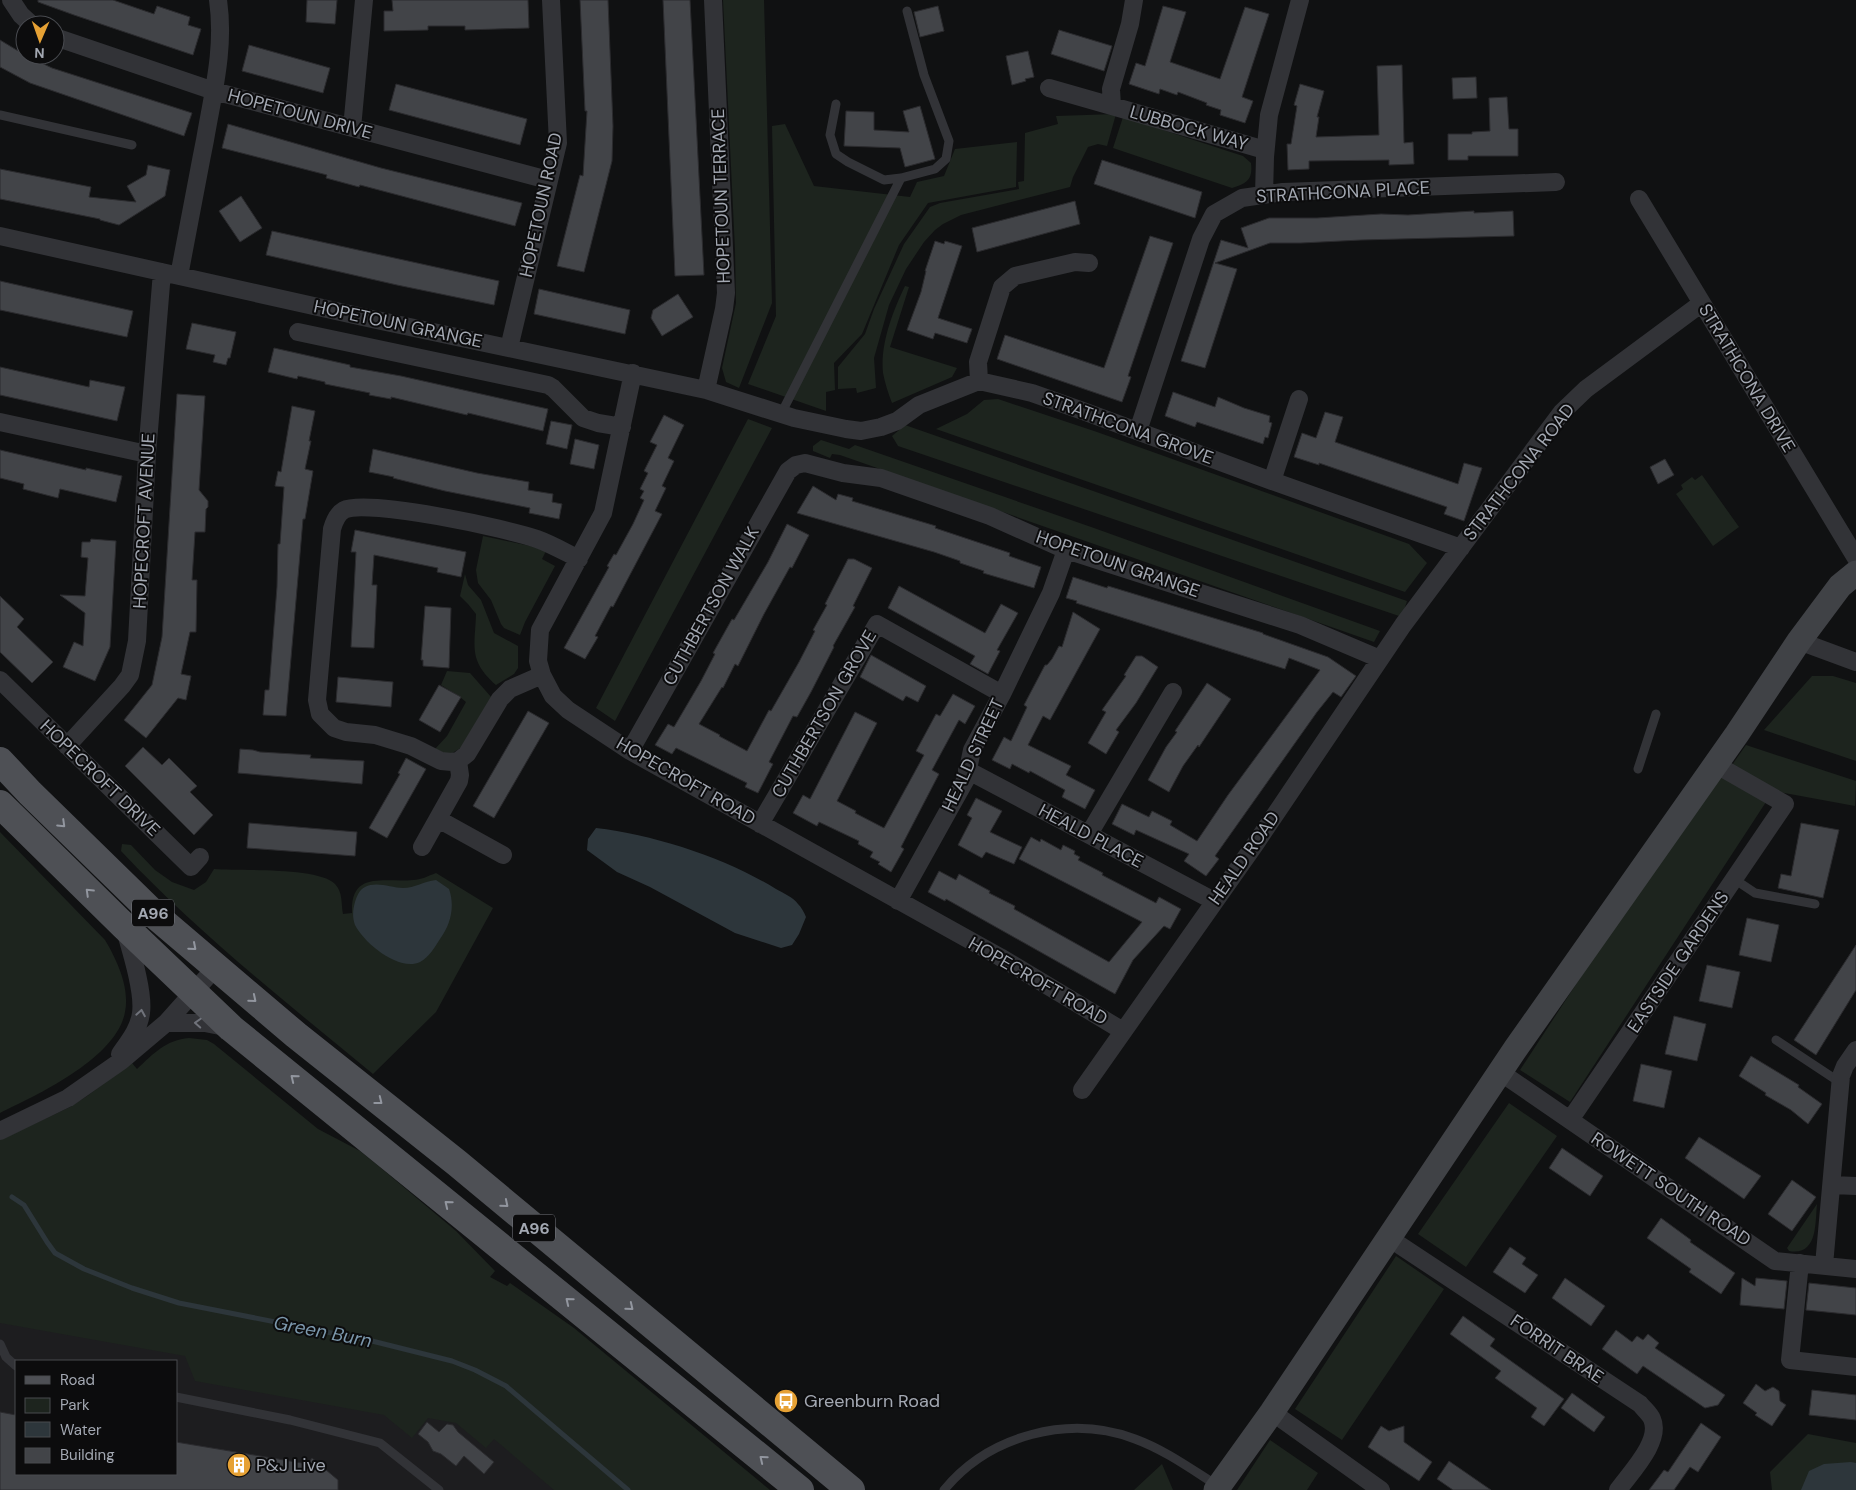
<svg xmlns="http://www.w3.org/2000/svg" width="1856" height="1490" font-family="'DM Sans',sans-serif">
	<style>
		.built { fill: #1d1d1f; fill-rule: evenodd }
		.green { fill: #1d241e }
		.water { fill: #2d363b }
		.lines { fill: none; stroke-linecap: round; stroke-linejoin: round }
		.stream { stroke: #2d363b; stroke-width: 5 }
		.building { fill: #424448; stroke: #2b2b2e }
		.lane { stroke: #323337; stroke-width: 9 }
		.street { stroke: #323337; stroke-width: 18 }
		.secondary { stroke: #404246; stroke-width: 25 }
		.primary { stroke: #4e5055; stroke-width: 28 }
		.oneway { stroke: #92969f }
		.oneway2 { stroke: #70737b }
		.labels { text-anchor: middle; stroke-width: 4; stroke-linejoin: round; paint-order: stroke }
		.shield { fill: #0c0c0d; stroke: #767980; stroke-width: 1 }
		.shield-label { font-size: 16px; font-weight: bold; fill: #a3a8b2 }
		.street-label { font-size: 18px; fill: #a3a8b2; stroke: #0c0c0d }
		.poi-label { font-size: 18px; fill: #a3a8b2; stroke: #0c0c0d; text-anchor: start }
		.water-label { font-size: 19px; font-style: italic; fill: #7b97ac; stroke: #0c0c0d }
	</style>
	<rect width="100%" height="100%" fill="#101112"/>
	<path class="built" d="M0 1279 492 1426 569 1490H0ZM16 1361H176V1474H16Z"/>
	<path class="green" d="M723 0H764L772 303 739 388 726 382 722 368 736 303 735 250Z
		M1116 114 1107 146 1098 144 1088 147 1073 177 1070 187 961 215 943 224 935 230 924 242 906 269 889 305 874 358 876 388 857 393 856 388 838 389V367L865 334 874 309 904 244 930 207 940 203 1019 189 1018 182 1024 181 1025 133 1058 124 1056 116Z
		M1123 117 1243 156 1251 163C1253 180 1247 183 1232 188L1113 148Z
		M785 124 814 186 910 197 917 182 944 176 955 149 1017 142 1016 187 928 203 899 245 862 334 834 363 835 390 826 392V411L748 384 776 316 772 126Z
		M905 286 909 287 890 347 957 368 952 377 892 403C888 393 885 383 883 373 880 344 893 311 905 286Z
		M998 399 1097 432 1409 544 1427 563 1405 592 936 429 967 414 984 400Z
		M748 419 772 428 615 721 596 708Z
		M905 425 1407 601 1402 617 898 446 892 436Z
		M821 440 849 449 855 445 1094 528 1380 631 1374 642 840 455 832 454 830 458 813 451V446Z
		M1702 475 1739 527 1713 546 1676 494 1683 489 1681 485 1692 477 1695 480Z
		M483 536 535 547 546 551 542 559 555 566 525 622 520 635 504 628 501 624 491 600 478 583 476 570Z
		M465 574 468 585 481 600 494 633 518 646V668L514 674 496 685C468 660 475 647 476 614L468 604 460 596Z
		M447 671 470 673 492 698 464 746 449 755 435 749 447 736 466 702 460 697 441 685Z
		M1812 676H1833L1856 683V761L1764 730Z
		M1746 745 1856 781 1855 806 1779 792 1732 765Z
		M1716 770 1766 802 1570 1102 1520 1070Z
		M0 832 105 940C117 960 130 988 125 1012 117 1058 37 1095 0 1113Z
		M122 844 131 845 155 870 172 882 194 890 206 882 214 869C239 871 319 867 335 884 343 892 341 904 343 914L352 913C350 870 385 883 413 880 421 880 428 876 436 873L493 908 436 1012 373 1074C287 1003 198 933 121 851Z
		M189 1038 207 1040 214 1044 318 1129 360 1151 375 1163 456 1231 495 1271 490 1277 507 1286 510 1283 574 1328 770 1490H554L494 1439 486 1448 456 1423 428 1418 412 1438 384 1415 195 1381 185 1356 0 1323V1140L70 1107 87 1096 132 1063 137 1069C154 1053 166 1040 189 1038Z
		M1509 1103 1557 1136 1466 1267 1418 1234Z
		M1817 1204C1815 1223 1818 1256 1789 1251L1787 1248Z
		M1396 1256 1444 1289 1342 1440 1295 1409Z
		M1808 1434 1856 1443V1490H1772L1770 1472Z
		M1270 1440 1318 1473 1307 1490H1237Z
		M1162 1464 1173 1490H1134Z"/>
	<path class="water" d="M596 828C655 835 726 858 776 889 783 893 793 897 798 904 801 907 804 912 806 917L799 934 792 945 781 948 735 933 650 887 617 872 587 850 588 839Z
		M436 880 449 889C455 906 451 924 440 939 435 947 429 957 420 962 399 972 364 943 355 925 352 917 353 909 355 902 357 896 359 890 365 887 377 881 391 888 403 888 415 888 424 881 436 880Z
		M1851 1462 1856 1463V1490H1801L1809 1471 1824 1464Z"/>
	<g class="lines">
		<path class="stream" d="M12 1197 24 1205 47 1242 55 1253 84 1269 132 1288 179 1303 372 1341 452 1361 475 1370 506 1386 628 1490"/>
	</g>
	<path class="building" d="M38 0H113L154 14 157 6 190 17 188 25 201 29 193 55 74 15 38 2Z
		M307 0H337L335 24 306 22Z
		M392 0H528L529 28 465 30V26H428V30L384 31V11H393Z
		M580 0H608L613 126 612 161 584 272 557 266 580 175 583 176 587 111H585Z
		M663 0H690L704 275 675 276Z
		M938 6 944 31 920 37 914 12Z
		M1163 6 1186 12 1170 62 1220 79 1245 7 1269 14 1242 97 1253 101 1245 123 1220 115 1221 110 1206 105 1207 103 1178 92 1177 95 1160 89 1159 94 1129 84 1136 63 1145 66Z
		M1059 30 1112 46 1104 71 1051 54Z
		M0 40 25 55 52 68 192 113 184 136 30 83 0 67Z
		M249 45 330 68 323 93 242 71Z
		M1028 51 1034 77 1025 79 1026 81 1012 85 1006 56Z
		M1402 65 1404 143 1413 142 1414 164 1389 165V160L1309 161V169L1288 170 1287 144H1291L1297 106 1294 105 1300 84 1324 91 1317 117H1319L1316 137 1379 135 1377 66Z
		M1476 77 1477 98 1453 99 1452 78Z
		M396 84 527 119 520 145 389 110Z
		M1507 97 1509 129H1518V156H1468V160H1448V134H1472V132L1490 131 1489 98Z
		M920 106 935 159 905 167 900 148 844 146 846 111 874 112V130L909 132 903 111Z
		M228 124 381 168 522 203 515 226 360 185 359 187 326 178 327 175 222 148Z
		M1102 160 1202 192 1195 218 1094 184Z
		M148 165 170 170 165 196 119 225 100 220V219L0 199V169L91 187 89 197 136 202 127 186 146 175Z
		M241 196 262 228 240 242 219 211Z
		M1075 201 1080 224 977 252 972 228Z
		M1474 211V213L1513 211 1514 236 1361 240 1301 243H1270L1215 263 1237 269 1205 368 1181 361 1221 240 1248 248 1241 228 1269 218H1317L1381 214 1408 215Z
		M272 231 499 281 494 305 397 285 266 255Z
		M1150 236 1173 243 1128 376 1131 377 1122 402 997 359 1005 335 1104 368Z
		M935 241 944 244 945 241 962 246 938 318 972 329 967 343 935 333 933 339 907 330 921 292 926 271H925Z
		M0 281 133 311 127 337 0 310Z
		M539 289 630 310 625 334 534 314Z
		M678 294 693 317 662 336 651 318 653 310Z
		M192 323 236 332 230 358H228L226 365 213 362 215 355 186 349Z
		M274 348 350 365V367L401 376 548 409 543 431 468 413 467 415 391 397V399L369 395 370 393 325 384V382L298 376 297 379 268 372Z
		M0 367 89 387 90 380 125 387 117 421 0 395Z
		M1173 392 1215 407 1218 397 1244 408 1270 416 1269 422 1272 423 1268 438 1265 437 1263 444 1197 422 1195 427 1165 416Z
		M177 394 205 396 199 490 208 501V507L206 509 205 532H195L192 580H197L196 632H190L181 674 191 676 186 700 178 698 146 738 124 720 152 685 162 637Z
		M292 406 315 411 309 441H311L305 469 313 471 305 519H303L286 716 263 715 265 690H269L277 587 278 544H280L284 487 275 486 278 471 281 472Z
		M1325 412 1343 417 1335 442 1458 484 1464 463 1482 468 1464 521 1444 514 1447 507 1319 463V465L1294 457 1302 433 1316 438Z
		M664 415 684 425 668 458 674 461 662 486 666 488 655 511 662 514 613 607 611 606 595 636 598 637 585 659 564 648 609 567 607 566 614 554 616 555 633 524 644 500 640 498 644 491 640 489 648 473 644 471 657 445 650 442Z
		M551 421 572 425 567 449 546 444Z
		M575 439 599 445 594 469 570 464Z
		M373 449 477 473 529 482 528 490 553 494 552 502 562 504 559 519 529 513 530 508 445 491 393 478 394 477 369 472Z
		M0 450 86 470V468L122 476 116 502 60 489 58 498 23 489 24 484 0 478Z
		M1665 459 1674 475 1658 484 1650 467Z
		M813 486 836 500 838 494 853 498 852 501 936 526 935 528 1010 553 1009 556 1041 567 1034 588 983 573 984 571 960 563V561L934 552 797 513Z
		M787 524 809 535 792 568 790 567 764 614 738 666 735 664 723 688 722 687 699 724 720 735 719 736 747 751 769 710 771 711 799 662 815 631 813 630 827 605 825 604 848 559H854L872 568 853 606 855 607 833 646 834 647 811 692 797 717 793 716 769 762 773 764 758 793 745 787 747 783 676 748 672 754 655 745 668 724 674 727 701 681 715 654 713 653 732 619 734 620 768 562Z
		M355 530 466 552 461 577 437 572 438 568 374 555 372 585H377L374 648 351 647 356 552H351Z
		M91 539 116 541 110 647 95 681 63 667 74 642 83 646 85 613 60 595 85 596 88 558 81 557 82 542H90Z
		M1073 577 1107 588 1108 586 1263 633V634L1328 657 1356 676 1341 697 1333 692 1317 712 1215 856 1219 859 1206 876 1184 861 1189 854 1136 830 1134 835 1112 824 1122 804 1149 817 1152 811 1172 821 1170 825 1197 841 1228 795 1320 670 1289 658 1285 669 1076 603 1077 601 1066 598Z
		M899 586 985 633 1001 604 1018 613 997 650 1000 651 988 674 970 664 975 656 888 608Z
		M0 596 24 619 17 627 53 662 32 683 0 652Z
		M425 606 451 608 449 668 423 666V660H421Z
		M1073 612 1100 629 1050 720 1043 716 1028 745 1071 766 1066 775 1095 790 1085 809 1062 797 1065 790 1030 771 1029 773 1012 764 1010 769 992 760 1004 737 1011 741 1027 707 1024 705 1045 665H1047L1052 659 1059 646 1062 647Z
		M871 655 926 686 918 702 906 696 903 701 860 677Z
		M1136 656H1142L1158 667 1136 703 1116 730 1119 732 1106 754 1088 743 1106 712 1102 710 1126 676 1124 675Z
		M338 677 393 682 391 707 336 702Z
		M1207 683 1231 699 1199 747 1198 745 1183 766 1169 792 1148 780 1166 747 1177 732 1175 731Z
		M439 685 461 697 440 732 419 720Z
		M953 694 975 706 965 724 959 720 932 770 939 774 901 847 904 849 891 872 878 864 880 862 870 857 873 852 858 844 859 841 819 822 817 826 793 813 803 795 810 799 855 712 877 723 837 801 856 811 855 813 884 828 924 755 916 751 936 714 940 716Z
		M528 711 549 723 494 818 473 806Z
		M143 747 162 765 169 758 197 786 190 792 213 815 194 835 125 766Z
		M240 749 253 750 260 752 311 755 310 758 364 761 362 784 238 773Z
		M406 758 426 769 387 838 369 828 400 774 398 773Z
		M976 798 1002 811 990 832 1022 847 1014 864 986 852 982 858 958 845 972 818 967 815Z
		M249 823 357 832 355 856 247 848Z
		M1801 823 1839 830 1823 898 1778 888 1781 874 1791 876Z
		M1031 837 1040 842 1041 839 1061 850 1063 845 1075 851 1074 854 1080 857 1078 860 1103 873 1102 875 1156 903 1159 897 1181 909 1170 929 1164 926 1133 960 1115 994 946 899 945 901 928 892 939 871 956 880 959 874 990 891 989 893 1015 906 1014 909 1109 962 1142 922 1019 859Z
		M1747 918 1779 925 1771 962 1739 955Z
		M1856 945V990L1816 1055 1794 1040Z
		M1707 965 1740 972 1732 1008 1699 1001Z
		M1674 1016 1706 1024 1697 1061 1665 1054Z
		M1751 1056 1799 1085 1798 1087 1822 1104 1808 1124 1791 1110 1765 1095 1766 1093 1739 1076Z
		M1641 1064 1672 1071 1664 1108 1633 1101Z
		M1699 1137 1761 1176 1744 1199 1685 1158Z
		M1562 1148 1603 1176 1590 1196 1549 1168Z
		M1792 1180 1816 1197 1792 1231 1768 1214Z
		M1661 1218 1691 1240 1690 1242 1735 1273 1721 1294 1689 1272 1691 1269 1647 1238Z
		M1510 1247 1526 1258 1522 1264 1538 1275 1525 1293 1493 1272Z
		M1565 1278 1605 1306 1591 1326 1552 1298Z
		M1742 1278 1755 1286 1756 1278 1787 1281 1784 1309 1740 1305Z
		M1809 1283 1856 1288V1315L1806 1310Z
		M1463 1316 1495 1339 1490 1346 1564 1399 1544 1426 1531 1417 1537 1408 1495 1378 1501 1371 1450 1334Z
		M1616 1330 1632 1342 1637 1336 1643 1340 1648 1334 1659 1343 1655 1348 1725 1395 1718 1405 1705 1408 1643 1366 1637 1374 1602 1349Z
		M1756 1384 1765 1391 1773 1387 1779 1391 1780 1401 1786 1405 1772 1426 1755 1415 1757 1413 1743 1403Z
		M1812 1390 1856 1395V1420L1809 1415Z
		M1572 1393 1605 1417 1594 1432 1561 1408Z
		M0 1412 16 1415V1474H176V1442L308 1464 312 1458 338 1480V1490H0Z
		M427 1422 439 1432 447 1424 453 1425 458 1432 494 1462 484 1474 464 1456 456 1466 441 1454 433 1451 428 1442 418 1434Z
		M1701 1423 1721 1437 1698 1472 1690 1467 1674 1490H1649L1664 1470 1668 1472Z
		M1381 1426 1389 1431 1404 1426V1442L1432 1462 1419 1481 1368 1447Z
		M1449 1461 1491 1490H1453L1437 1479Z"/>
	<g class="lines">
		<path class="lane" d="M836 104 830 135 836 154 848 162 884 180 901 178 935 169 946 159 949 141 924 75 907 11
			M0 115 132 145
			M781 414 901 178
			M1638 769 1656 714
			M1734 879 1755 893 1815 904
			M1776 1040 1841 1083
			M0 1344 6 1357 16 1366
			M176 1397 290 1420 380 1443 439 1490
			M944 1490C989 1435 1069 1414 1135 1439 1165 1450 1191 1469 1218 1486"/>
		<path class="street" d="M11 0 21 15 32 25
			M1134 0 1130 24 1111 89 1112 106 1265 150
			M55 37 214 91 548 180
			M1049 88 1112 106
			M352 128 364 0
			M1264 195 1265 157 1269 115 1300 0
			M1639 199 1856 558
			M0 236 372 319 706 390 794 418 846 429 861 431 881 427 897 421 919 405 979 381 1032 393 1083 411 1272 481 1461 548
			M179 276C188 230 196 185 205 140 213 93 225 48 218 0
			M298 332 548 385 553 388 583 418 598 423 622 427
			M509 348 558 143 551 0
			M633 373 603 513 540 630 538 661 542 675 553 696 568 710 630 751 1000 957 1123 1031
			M979 381 978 362 1002 287 1015 276 1075 262 1089 263
			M706 390 724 309 726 293 713 0
			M0 422 147 454
			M1138 431 1201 239 1214 214 1242 198 1283 192 1556 182
			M1272 481 1299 399
			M1799 641 1856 662
			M542 675 510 689 500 699 467 754 458 761 452 762 441 761 411 746 375 735 346 732 334 728 320 714 317 700 332 529C334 522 337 514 344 510 366 498 509 529 537 539 551 544 565 552 579 559
			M0 680 191 867 200 857
			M67 746 122 686 130 675 137 641 147 454 162 272
			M630 751 788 471 796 465 805 463 843 473 881 478 990 516 1066 550 1300 625 1380 659
			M967 770 1214 901
			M438 819 503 855
			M760 824 877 624 1002 694
			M1089 834 1173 692
			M422 847 459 781 460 775 458 761
			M898 901 966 779 972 750 1002 694 1051 593 1066 550
			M166 1023H205L230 1028
			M120 1054C129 1041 139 1029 141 1013 144 992 131 951 125 930
			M1500 1072 1775 1261 1856 1269
			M1082 1090 1256 843 1403 625 1562 412 1586 389 1702 303
			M1570 1120 1785 804 1715 764
			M0 1131 68 1098 121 1061 166 1023 216 967
			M1832 1185 1856 1186
			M1389 1238 1640 1404C1644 1409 1650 1414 1652 1419 1662 1441 1630 1473 1618 1490
			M1800 1263 1790 1360 1856 1367
			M1824 1265 1841 1076 1845 1066 1856 1050
			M1272 1412 1381 1490"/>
		<path class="secondary" d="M1216 1490 1272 1412 1516 1048 1737 734 1799 641 1840 586 1856 573"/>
		<path class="primary" d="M0 761 30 793 156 916 296 1035 457 1163 851 1490
			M0 804 124 926 231 1028 800 1490"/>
	</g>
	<defs><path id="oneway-chevron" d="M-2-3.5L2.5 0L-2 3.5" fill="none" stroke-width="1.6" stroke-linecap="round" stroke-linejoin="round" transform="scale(1.25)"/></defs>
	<g class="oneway">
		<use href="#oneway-chevron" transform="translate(62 824) rotate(44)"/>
		<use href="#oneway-chevron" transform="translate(89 892) rotate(-136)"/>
		<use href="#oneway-chevron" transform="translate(193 947) rotate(41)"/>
		<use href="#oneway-chevron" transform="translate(253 999) rotate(40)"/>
		<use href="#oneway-chevron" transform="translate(294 1078) rotate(-141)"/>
		<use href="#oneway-chevron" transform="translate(379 1101) rotate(38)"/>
		<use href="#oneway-chevron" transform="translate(448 1204) rotate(-141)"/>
		<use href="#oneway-chevron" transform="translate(505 1204) rotate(40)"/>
		<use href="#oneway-chevron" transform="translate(569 1301) rotate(-141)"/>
		<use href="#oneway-chevron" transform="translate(630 1307) rotate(39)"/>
		<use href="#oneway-chevron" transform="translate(763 1459) rotate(-141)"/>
	</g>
	<g class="oneway2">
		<use href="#oneway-chevron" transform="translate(141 1013) rotate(-80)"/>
		<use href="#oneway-chevron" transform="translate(198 1023) rotate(-177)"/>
	</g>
	<defs>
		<g id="bus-disc" transform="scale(1.25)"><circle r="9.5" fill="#e6a134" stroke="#0c0c0d"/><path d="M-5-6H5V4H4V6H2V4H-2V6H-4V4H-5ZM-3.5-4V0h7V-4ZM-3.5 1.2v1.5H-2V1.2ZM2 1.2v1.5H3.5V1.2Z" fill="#fff"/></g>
		<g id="building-disc" transform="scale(1.25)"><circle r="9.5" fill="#e6a134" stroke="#0c0c0d"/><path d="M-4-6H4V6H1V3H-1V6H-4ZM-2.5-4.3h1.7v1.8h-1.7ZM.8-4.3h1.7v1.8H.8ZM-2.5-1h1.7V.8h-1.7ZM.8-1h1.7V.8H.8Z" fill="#fff"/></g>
	</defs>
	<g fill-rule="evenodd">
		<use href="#bus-disc" x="786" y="1401"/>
		<use href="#building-disc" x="239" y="1465"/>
	</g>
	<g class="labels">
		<g class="shield">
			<rect x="132" y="899.5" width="42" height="27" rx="4"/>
			<rect x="513" y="1214.5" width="42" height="27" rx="4"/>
		</g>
		<g class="shield-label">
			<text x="153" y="919">A96</text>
			<text x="534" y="1234">A96</text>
		</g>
		<g class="street-label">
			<text transform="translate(300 114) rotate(15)" y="6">HOPETOUN DRIVE</text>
			<text transform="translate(1189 128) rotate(16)" y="6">LUBBOCK WAY</text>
			<text transform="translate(1343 192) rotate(-3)" y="6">STRATHCONA PLACE</text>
			<text transform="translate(721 196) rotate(-92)" y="6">HOPETOUN TERRACE</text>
			<text transform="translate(541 205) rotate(-78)" y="6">HOPETOUN ROAD</text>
			<text transform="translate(398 324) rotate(12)" y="6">HOPETOUN GRANGE</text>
			<text transform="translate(1747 378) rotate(59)" y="6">STRATHCONA DRIVE</text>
			<text transform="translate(1128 428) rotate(20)" y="6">STRATHCONA GROVE</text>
			<text transform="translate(1519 472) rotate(-52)" y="6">STRATHCONA ROAD</text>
			<text transform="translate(144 521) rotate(-87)" y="6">HOPECROFT AVENUE</text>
			<text transform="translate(1118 564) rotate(19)" y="6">HOPETOUN GRANGE</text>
			<text transform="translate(711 606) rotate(-61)" y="6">CUTHBERTSON WALK</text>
			<text transform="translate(824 714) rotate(-60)" y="6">CUTHBERTSON GROVE</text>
			<text transform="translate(973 755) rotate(-65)" y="6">HEALD STREET</text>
			<text transform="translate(100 778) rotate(44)" y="6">HOPECROFT DRIVE</text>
			<text transform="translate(686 781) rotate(30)" y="6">HOPECROFT ROAD</text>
			<text transform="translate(1091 836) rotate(28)" y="6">HEALD PLACE</text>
			<text transform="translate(1244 858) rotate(-55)" y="6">HEALD ROAD</text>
			<text transform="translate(1678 962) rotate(-56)" y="6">EASTSIDE GARDENS</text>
			<text transform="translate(1038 981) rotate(30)" y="6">HOPECROFT ROAD</text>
			<text transform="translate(1671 1189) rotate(34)" y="6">ROWETT SOUTH ROAD</text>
			<text transform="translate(1557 1349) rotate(34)" y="6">FORRIT BRAE</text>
		</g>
		<g class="poi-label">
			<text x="804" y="1407">Greenburn Road</text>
			<text x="256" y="1471">P&amp;J Live</text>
		</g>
		<g class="water-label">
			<text transform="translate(323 1331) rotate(11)" y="7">Green Burn</text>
		</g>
	</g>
	<rect x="15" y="1360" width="162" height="115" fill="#0c0c0d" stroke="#484a4f"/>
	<rect x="25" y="1376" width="25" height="8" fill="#4e5055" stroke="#484a4f"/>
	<text x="60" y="1385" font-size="15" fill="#a3a8b2">Road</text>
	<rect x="25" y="1398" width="25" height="15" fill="#1d241e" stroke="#484a4f"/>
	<text x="60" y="1410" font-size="15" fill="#a3a8b2">Park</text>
	<rect x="25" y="1422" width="25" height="15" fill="#2d363b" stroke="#484a4f"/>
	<text x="60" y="1435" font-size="15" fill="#a3a8b2">Water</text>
	<rect x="25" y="1448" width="25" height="15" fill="#424448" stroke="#484a4f"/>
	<text x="60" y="1460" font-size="15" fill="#a3a8b2">Building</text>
	<g transform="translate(40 40) rotate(182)"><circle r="24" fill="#0c0c0d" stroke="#484a4f"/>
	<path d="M0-4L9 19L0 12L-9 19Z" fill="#e6a134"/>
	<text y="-8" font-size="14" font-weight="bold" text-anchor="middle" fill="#a3a8b2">N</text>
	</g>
</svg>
